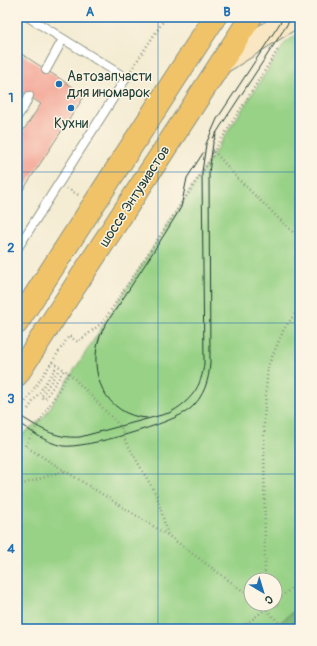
<svg xmlns="http://www.w3.org/2000/svg" width="317" height="646" font-family="Pangolin,sans-serif">
	<style>
		.green { fill: #98d286; stroke: #5c885d; fill-rule: evenodd }
		.forest { fill: #7ab473; stroke: #4c7854 }
		.building { fill: #f29989 }
		.lines { fill: none; stroke-linecap: round; stroke-linejoin: round }
		.lane-casing { stroke: #8a9484; stroke-width: 10 }
		.secondary-casing { stroke: #8a9484; stroke-width: 24 }
		.primary-casing { stroke: #8a9484; stroke-width: 24 }
		.path { stroke: #8a9484; stroke-width: 2.5; stroke-dasharray: 1 3; stroke-linecap: butt }
		.lane { stroke: #fff; stroke-width: 8 }
		.secondary { stroke: #f9e7c3; stroke-width: 22 }
		.primary { stroke: #f1c369; stroke-width: 22 }
		.tram { stroke: #1f3d34; stroke-width: 1 }
		.grid { fill: none; stroke: #1f6fb2; stroke-width: 1; stroke-opacity: 0.55 }
		.poi-dot { fill: #1f6fb2; stroke: #fcf5e5; stroke-width: 1.5 }
		.labels { text-anchor: middle; stroke-width: 3; stroke-linejoin: round; paint-order: stroke }
		.poi-label { font-size: 14px; fill: #1f3d34; stroke: #fcf5e5; text-anchor: start }
		.street-label { font-size: 14px; fill: #1f3d34; stroke: #fcf5e5 }
		.neatline { fill: none; stroke: #1f6fb2; stroke-width: 1.5 }
		.grid-label { font-size: 13px; text-anchor: middle; font-weight: bold; fill: #1f6fb2 }
	</style>
	<rect width="100%" height="100%" fill="#fcf5e5"/>
	<filter id="ink" filterUnits="userSpaceOnUse"><feTurbulence type="fractalNoise" baseFrequency=".025" numOctaves="2"/><feDisplacementMap in="SourceGraphic" scale="8" xChannelSelector="R" yChannelSelector="G"/><feConvolveMatrix kernelMatrix="1 2 1 2 8 2 1 2 1" color-interpolation-filters="sRGB"/></filter>
	<filter id="wash" filterUnits="userSpaceOnUse"><feTurbulence type="fractalNoise" baseFrequency=".012" numOctaves="4" result="noise"/><feDisplacementMap in="SourceGraphic" scale="16" xChannelSelector="R" yChannelSelector="G"/><feGaussianBlur stdDeviation="0.9" result="paint"/><feColorMatrix in="noise" values="0 0 0 0 0 0 0 0 0 0 0 0 0 0 0 0 0 1.4 0 .05"/><feComposite in="paint" operator="in"/></filter>
	<g filter="url(#wash)">
		<rect width="100%" height="100%" fill="#f4ecd3"/>
		<path class="green" d="M300 32V629H17V439L44 417 285 43ZM251 580H275V604H251Z"/>
		<path class="forest" d="M300 606V629H272Z"/>
		<g id="blocks">
			<path class="building" d="M90 17H101L98 22Z
				M17 51 85 95 17 199V140L41 104 17 88Z"/>
		</g>
	</g>
	<g filter="url(#ink)">
		<use href="#blocks" fill-opacity="0" stroke="#8a9484" stroke-width="1"/>
		<g class="lines">
			<g class="lane-casing">
				<path id="lane" d="M46 70 63 39
					M17 100 25 105 17 117
					M25 105 29 96
					M17 249 126 78 28 17"/>
			</g>
			<g class="secondary-casing">
				<path id="secondary" d="M221 63 294 17"/>
			</g>
			<g class="primary-casing">
				<path id="primary" d="M17 323 215 17
					M17 375 251 17"/>
			</g>
			<path class="path" d="M131 70 166 17
				M214 151 238 179 300 239
				M67 188 80 196
				M52 362 69 336 78 342 103 322 211 159 214 151 279 48
				M69 373 25 446 169 536 251 597
				M23 405 52 362 69 373 121 427 125 440 157 496 168 536
				M28 409 55 369 58 371 41 397 45 399 64 370
				M17 486 64 471
				M265 580 264 418 268 366 284 329 300 307
				M275 602 300 581
				M261 604 285 629
				M240 629 272 604"/>
			<use href="#lane" class="lane"/>
			<use href="#secondary" class="secondary"/>
			<use href="#primary" class="primary"/>
			<path class="tram" d="M213 138 292 17
				M17 414C38 427 54 439 80 437L169 413C190 402 202 387 204 363L202 172 206 144 217 119 284 17
				M147 418C105 416 87 372 100 336 105 322 117 309 124 297 142 269 160 242 177 214L181 207 187 178 203 153
				M17 422C31 431 46 443 63 446 84 449 174 423 190 409 204 397 209 380 210 363L209 173 213 143 217 133"/>
		</g>
	</g>
	<path class="grid" d="M158 17V629M17 172H300M17 323H300M17 474H300"/>
	<g class="poi-dot">
		<circle cx="59" cy="84" r="4"/>
		<circle cx="71" cy="108" r="4"/>
	</g>
	<g class="labels">
		<g class="poi-label">
			<text x="67" y="81">Автозапчасти<tspan x="67" dy="16">для иномарок</tspan></text>
			<text x="71" y="128" text-anchor="middle">Кухни</text>
		</g>
		<g class="street-label">
			<text transform="translate(134 196) rotate(-57)" y="5">шоссе Энтузиастов</text>
		</g>
	</g>
	<rect width="317" height="646" fill="none" stroke="#fcf5e5" stroke-width="44"/>
	<g transform="translate(263 592) rotate(142)"><circle r="19" fill="#fcf5e5" stroke="#a4ab9e"/>
	<path d="M0-3L7 15L0 10L-7 15Z" fill="#1f6fb2"/>
	<text y="-6" font-size="11" font-weight="bold" text-anchor="middle" fill="#1f3d34">С</text>
	</g>
	<rect x="22" y="22" width="273" height="602" class="neatline"/>
	<g class="grid-label">
		<text x="90" y="16">A</text>
		<text x="227" y="16">B</text>
		<text x="11" y="102">1</text>
		<text x="11" y="252">2</text>
		<text x="11" y="403">3</text>
		<text x="11" y="553">4</text>
	</g>
</svg>
